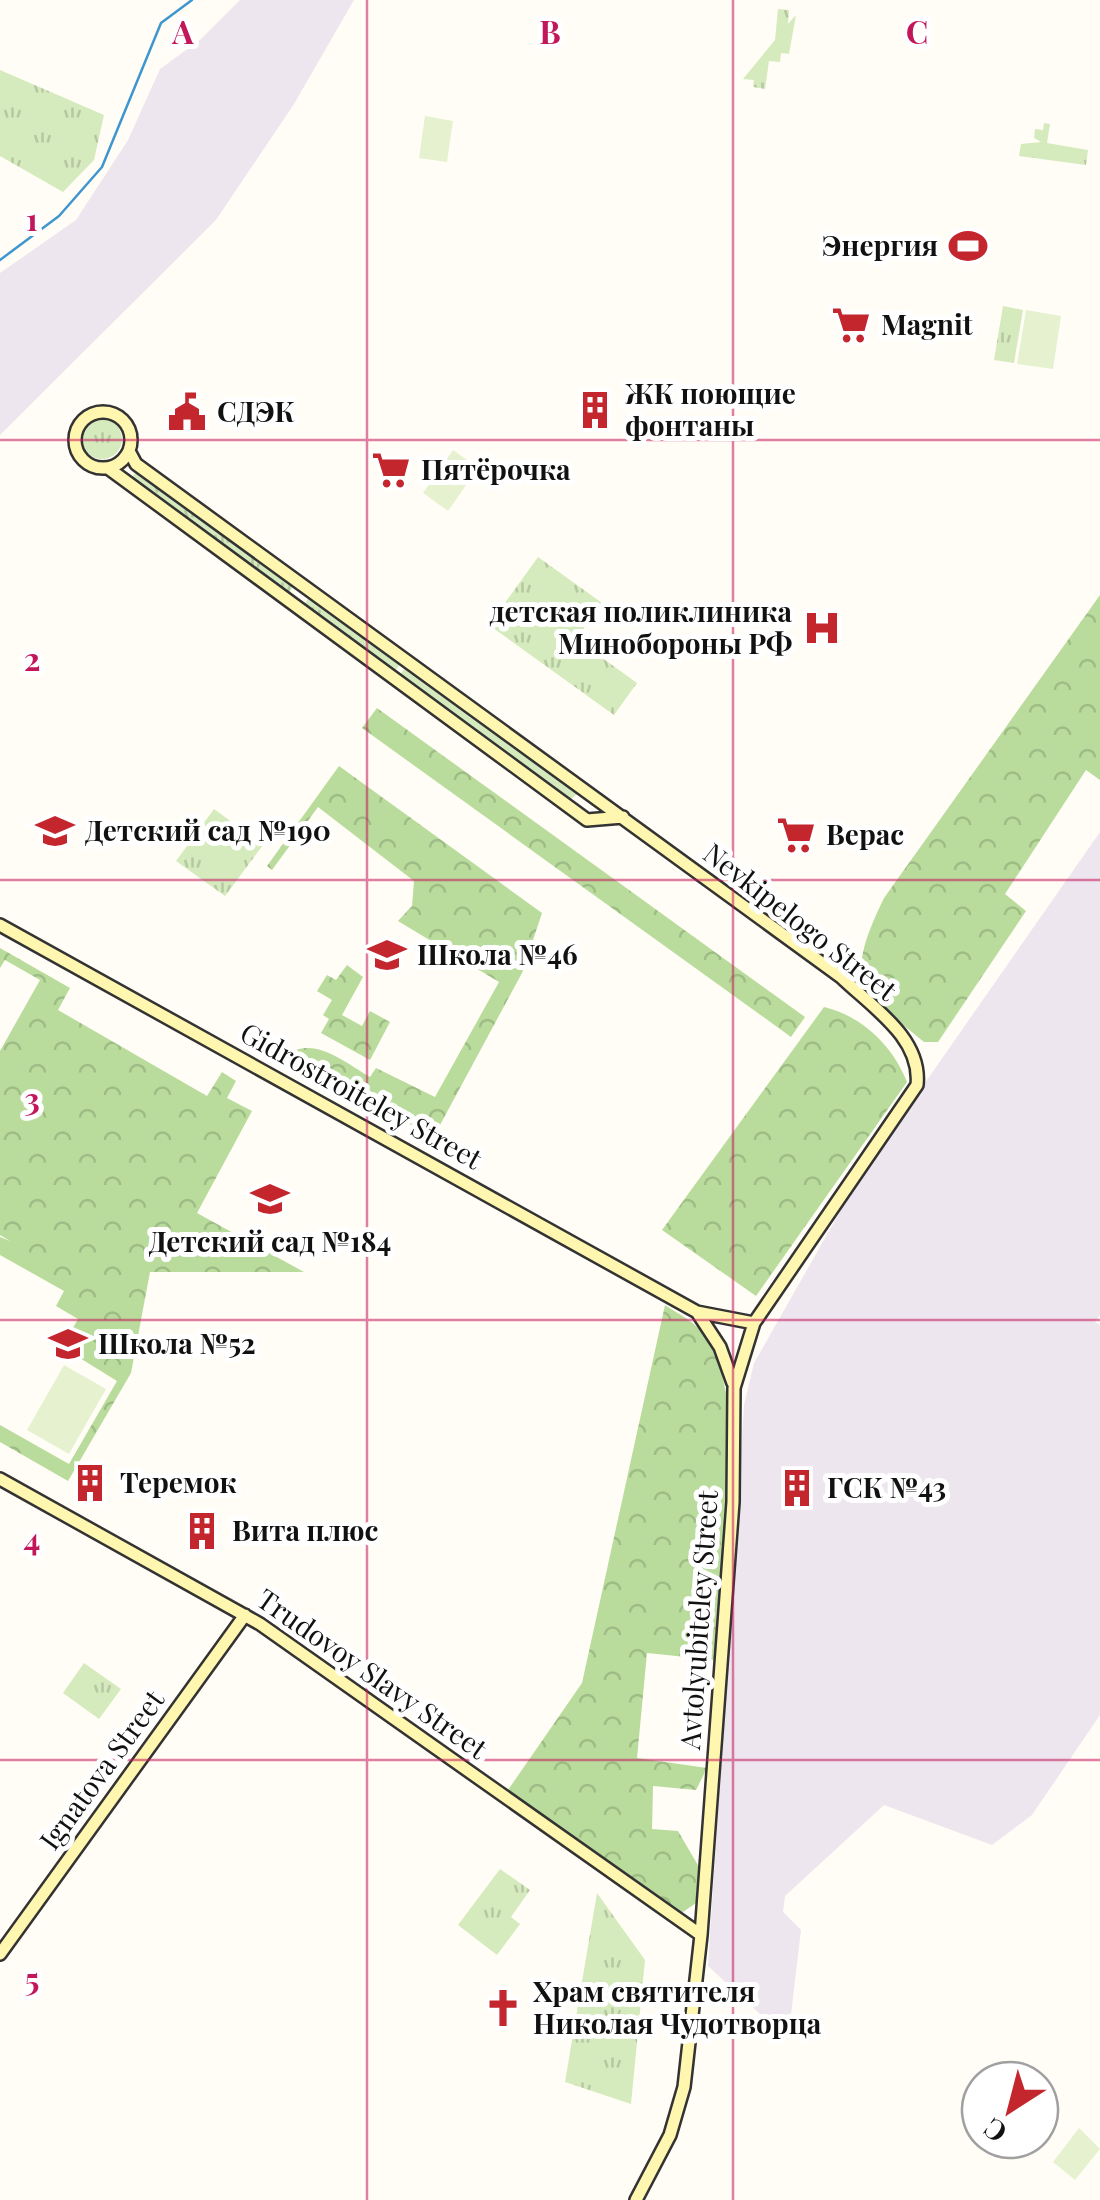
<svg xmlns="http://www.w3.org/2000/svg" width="1100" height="2200" font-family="'Playfair Display',serif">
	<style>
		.industrial { fill: #eee6ef }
		.grass { fill: url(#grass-tufts) }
		.forest { fill: url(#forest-crowns) }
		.pitch { fill: #e6f2cf }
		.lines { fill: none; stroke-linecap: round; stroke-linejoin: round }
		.stream { stroke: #3f96cf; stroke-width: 2.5 }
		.secondary-casing { stroke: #333; stroke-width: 16 }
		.secondary { stroke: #fff6b0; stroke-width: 11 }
		.grid { fill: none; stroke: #c2185b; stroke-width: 2.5; stroke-opacity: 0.55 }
		.labels { text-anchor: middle; stroke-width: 10; stroke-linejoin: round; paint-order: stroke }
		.poi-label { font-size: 28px; font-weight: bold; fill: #111; stroke: #fff; text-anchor: start }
		.street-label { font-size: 28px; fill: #111; stroke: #fff }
		.grid-label { font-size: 32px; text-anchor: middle; font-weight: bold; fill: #c2185b; stroke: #fff; stroke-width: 10; stroke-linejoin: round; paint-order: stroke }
	</style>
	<defs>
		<pattern id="grass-tufts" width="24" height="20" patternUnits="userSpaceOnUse" patternTransform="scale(2.5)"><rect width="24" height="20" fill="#d5ebbd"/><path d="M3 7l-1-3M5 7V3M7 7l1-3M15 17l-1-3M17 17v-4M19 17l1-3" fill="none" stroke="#b6c8a1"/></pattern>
		<pattern id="forest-crowns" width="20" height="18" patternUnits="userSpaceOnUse" patternTransform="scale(2.5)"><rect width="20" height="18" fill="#b9dc9c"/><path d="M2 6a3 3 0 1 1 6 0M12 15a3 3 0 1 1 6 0" fill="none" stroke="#9ebc85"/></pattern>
	</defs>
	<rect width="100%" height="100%" fill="#fffdf5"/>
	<path class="industrial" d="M240 0H354L294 104 216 220 0 435V273L76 220 128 140 160 69 201 39Z
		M1100 832V1315L1095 1322 1100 1325V1715L1032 1815 992 1845 884 1805 785 1896 783 1912 801 1930 788 2040 708 1966 744 1405 754 1363 862 1173Z"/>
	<path class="grass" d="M778 9 789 10 788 24 796 15 789 54 781 53 780 62 769 61 765 89 753 87 754 80 743 79 775 40Z
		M0 70 104 115 94 160 63 192 0 156Z
		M1044 123 1050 124 1047 143 1088 150 1086 165 1019 156 1021 144 1041 142 1034 138 1035 129 1043 130Z
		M1003 306 1023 310 1014 363 994 360Z
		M82 439a20 20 0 1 1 40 0a20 20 0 1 1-40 0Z
		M137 470 294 584 289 594 130 480Z
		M538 557 602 603 576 639 637 683 614 715 489 625Z
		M310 596 402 662 394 672 303 606Z
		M407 665 578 793 570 800 399 676Z
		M214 809 263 845 225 896 176 861Z
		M84 1663 121 1689 99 1719 63 1693Z
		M500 1869 530 1890 511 1917 520 1924 497 1955 458 1925Z
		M597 1893 645 1960 631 2104 565 2082Z"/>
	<path class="forest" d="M1100 595V780L1086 770 1005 894 1026 911 938 1042H924C858 988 844 981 884 898Z
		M377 708 805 1017 791 1037 362 728Z
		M339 766 542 913 522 973 433 1138 355 1092 349 1101 287 1066 296 1050C320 1041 348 1064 370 1077L376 1068 435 1097 499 982 398 921 412 906 414 881 318 807 272 870 267 866Z
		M0 948 70 988 58 1010 207 1096 222 1072 236 1081 227 1098 252 1111 197 1213 304 1272H150L131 1373 68 1481 0 1442V1425L69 1464 117 1381 62 1347 78 1319 56 1306 64 1291 0 1255V1237L10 1241 0 1235V1051L40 980 5 960 0 968Z
		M347 965 363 977 342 1015 362 1026 370 1011 390 1022 370 1060 321 1033 329 1019 323 1015 332 1000 317 991 327 975 336 980Z
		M824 1007C862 1016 893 1046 907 1082L756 1296 662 1230Z
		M665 1305C675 1312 688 1318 697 1327 757 1388 722 1579 715 1660L647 1653 637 1758 707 1768 696 1790 653 1786 652 1829 678 1831 699 1867 696 1903 683 1912 670 1909 508 1790 582 1683Z"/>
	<path class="pitch" d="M425 116 453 121 447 162 419 158Z
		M1026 310 1061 316 1053 369 1017 364Z
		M453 450 478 468 448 511 423 493Z
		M64 1365 106 1389 69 1454 27 1430Z
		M1079 2128 1100 2149 1075 2180 1053 2162Z"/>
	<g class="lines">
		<path class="stream" d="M0 260 59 216 102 167 161 23 192 0"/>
		<g class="secondary-casing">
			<path id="secondary" d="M75 440a28 28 0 1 1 56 0a28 28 0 1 1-56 0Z
				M129 451 136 464 841 977C872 1007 922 1038 917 1085L754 1323 734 1388 733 1502 701 1935 684 2087 670 2135 636 2200
				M108 468 587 820 623 817
				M0 925 697 1312 754 1323
				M697 1312 720 1347 733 1383
				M0 1479 260 1624 701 1935
				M0 1954 245 1615"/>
		</g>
		<use href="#secondary" class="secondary"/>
	</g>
	<path class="grid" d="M367 0V2200M733 0V2200M0 440H1100M0 880H1100M0 1320H1100M0 1760H1100"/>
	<defs>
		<g id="stadium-bare" transform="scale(3)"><path d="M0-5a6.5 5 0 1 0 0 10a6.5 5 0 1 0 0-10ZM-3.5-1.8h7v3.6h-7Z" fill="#c4262e" stroke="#fff" stroke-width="2.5" paint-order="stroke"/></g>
		<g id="supermarket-bare" transform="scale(3)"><path d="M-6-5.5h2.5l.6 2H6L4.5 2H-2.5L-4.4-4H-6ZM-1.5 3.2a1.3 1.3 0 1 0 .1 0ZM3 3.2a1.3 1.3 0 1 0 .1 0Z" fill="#c4262e" stroke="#fff" stroke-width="2.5" paint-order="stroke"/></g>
		<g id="building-bare" transform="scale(3)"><path d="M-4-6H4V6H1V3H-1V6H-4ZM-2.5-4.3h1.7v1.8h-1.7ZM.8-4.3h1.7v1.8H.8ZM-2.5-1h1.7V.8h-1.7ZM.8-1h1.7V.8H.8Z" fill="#c4262e" stroke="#fff" stroke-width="2.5" paint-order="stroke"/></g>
		<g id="civic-bare" transform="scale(3)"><path d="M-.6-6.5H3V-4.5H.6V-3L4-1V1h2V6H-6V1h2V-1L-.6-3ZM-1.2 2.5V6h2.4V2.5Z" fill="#c4262e" stroke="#fff" stroke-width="2.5" paint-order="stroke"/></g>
		<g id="hospital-bare" transform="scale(3)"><path d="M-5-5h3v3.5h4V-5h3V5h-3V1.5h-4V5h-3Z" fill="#c4262e" stroke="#fff" stroke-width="2.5" paint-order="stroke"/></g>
		<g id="school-bare" transform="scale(3)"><path d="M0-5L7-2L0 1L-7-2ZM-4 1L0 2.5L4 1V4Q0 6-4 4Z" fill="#c4262e" stroke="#fff" stroke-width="2.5" paint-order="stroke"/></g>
		<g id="church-bare" transform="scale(3)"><path d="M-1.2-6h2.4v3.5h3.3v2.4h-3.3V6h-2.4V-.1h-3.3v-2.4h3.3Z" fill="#c4262e" stroke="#fff" stroke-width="2.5" paint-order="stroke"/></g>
	</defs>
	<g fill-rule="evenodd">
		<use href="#stadium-bare" x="968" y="246"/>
		<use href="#supermarket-bare" x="851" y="325"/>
		<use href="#building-bare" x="595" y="410"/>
		<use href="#civic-bare" x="187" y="412"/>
		<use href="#supermarket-bare" x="391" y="470"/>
		<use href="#hospital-bare" x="822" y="628"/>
		<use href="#school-bare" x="55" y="831"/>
		<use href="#supermarket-bare" x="796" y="835"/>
		<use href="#school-bare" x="387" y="955"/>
		<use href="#school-bare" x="270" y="1199"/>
		<use href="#school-bare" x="68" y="1344"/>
		<use href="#building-bare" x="90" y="1483"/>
		<use href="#building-bare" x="797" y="1488"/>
		<use href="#building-bare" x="202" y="1531"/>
		<use href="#church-bare" x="503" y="2008"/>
	</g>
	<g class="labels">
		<g class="poi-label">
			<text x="938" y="256" text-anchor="end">Энергия</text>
			<text x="881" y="335">Magnit</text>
			<text x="625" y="404">ЖК поющие<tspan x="625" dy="32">фонтаны</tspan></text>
			<text x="217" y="422">СДЭК</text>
			<text x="421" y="480">Пятёрочка</text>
			<text x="792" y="622" text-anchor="end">детская поликлиника<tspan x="792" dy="32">Минобороны РФ</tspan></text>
			<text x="85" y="841">Детский сад №190</text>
			<text x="826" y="845">Верас</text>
			<text x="417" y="965">Школа №46</text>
			<text x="270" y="1252" text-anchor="middle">Детский сад №184</text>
			<text x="98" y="1354">Школа №52</text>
			<text x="120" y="1493">Теремок</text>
			<text x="827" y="1498">ГСК №43</text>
			<text x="232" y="1541">Вита плюс</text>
			<text x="533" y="2002">Храм святителя<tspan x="533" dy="32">Николая Чудотворца</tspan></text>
		</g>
		<g class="street-label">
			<text transform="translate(800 922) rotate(38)" y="10">Nevkipelogo Street</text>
			<text transform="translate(361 1096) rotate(29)" y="10">Gidrostroiteley Street</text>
			<text transform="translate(699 1620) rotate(-86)" y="10">Avtolyubiteley Street</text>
			<text transform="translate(372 1674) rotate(35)" y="10">Trudovoy Slavy Street</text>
			<text transform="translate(102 1770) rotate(-54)" y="10">Ignatova Street</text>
		</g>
	</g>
	<g class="grid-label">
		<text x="183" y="44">A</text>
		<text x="550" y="44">B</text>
		<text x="917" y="44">C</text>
		<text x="32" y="231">1</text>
		<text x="32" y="671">2</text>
		<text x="32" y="1111">3</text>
		<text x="32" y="1551">4</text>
		<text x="32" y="1991">5</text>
	</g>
	<g transform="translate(1010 2110) rotate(216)"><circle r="48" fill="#ffffff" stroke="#a0a0a0" stroke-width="2.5"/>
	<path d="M0-8L18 38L0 25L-18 38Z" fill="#c4262e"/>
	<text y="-15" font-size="28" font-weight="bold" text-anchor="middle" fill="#111111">С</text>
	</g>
</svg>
